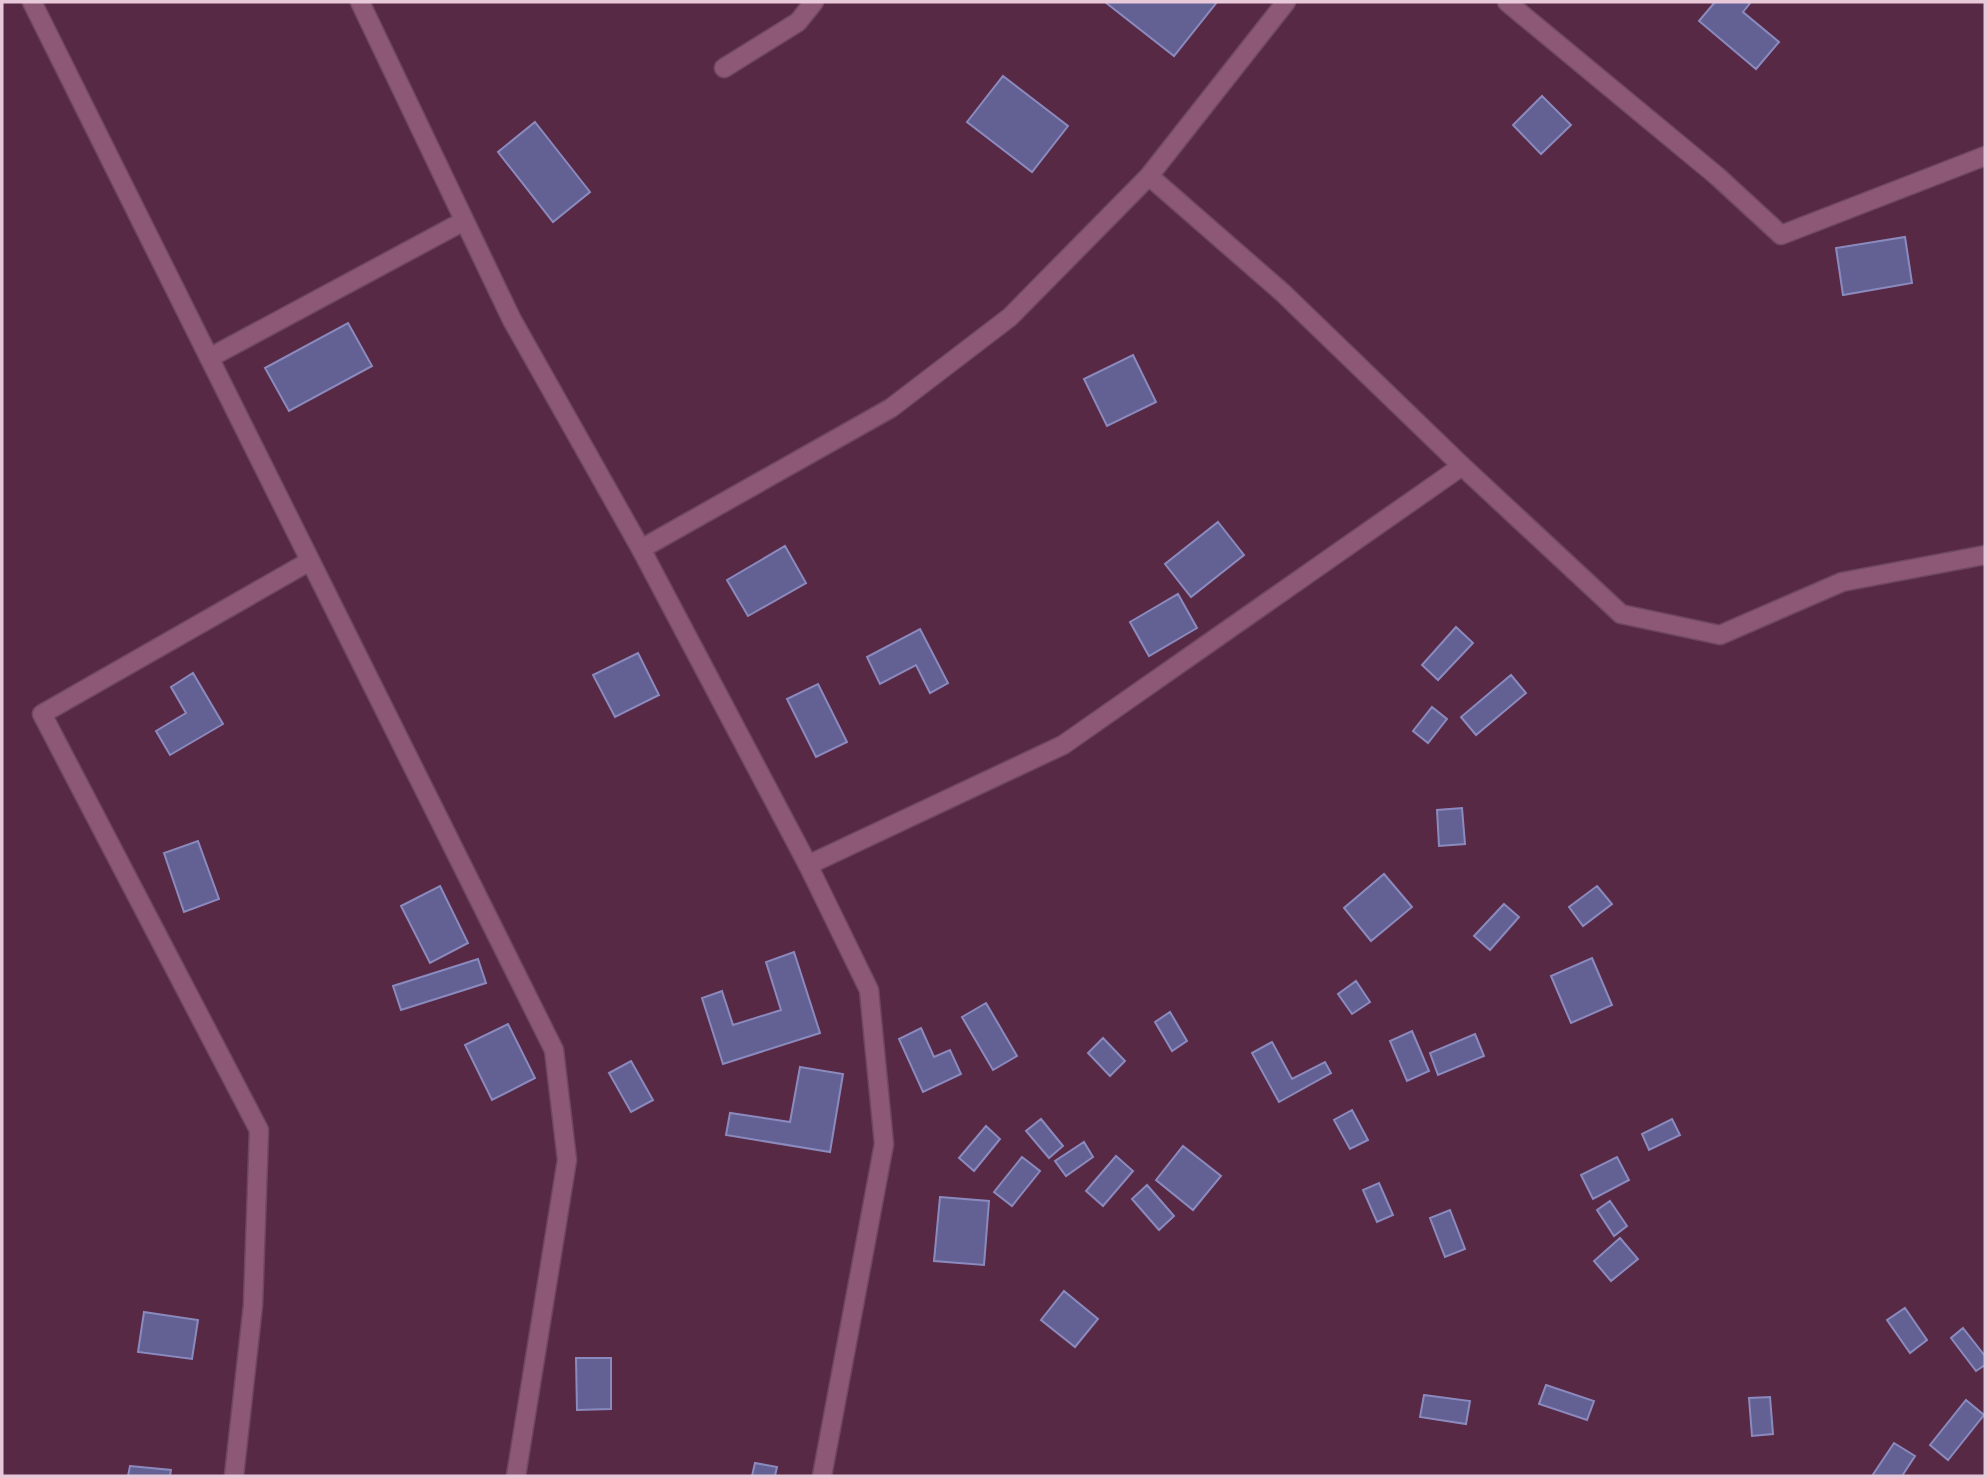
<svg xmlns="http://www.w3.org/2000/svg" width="1987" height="1478" font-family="'Sofia Sans Condensed',sans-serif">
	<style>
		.building { fill: #636193; stroke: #8b8abf; stroke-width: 2 }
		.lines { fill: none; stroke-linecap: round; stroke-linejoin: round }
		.street-casing { stroke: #6f475f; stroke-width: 21 }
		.secondary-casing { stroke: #6f475f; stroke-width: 21 }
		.street { stroke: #8c5876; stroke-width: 18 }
		.secondary { stroke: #8c5876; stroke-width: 18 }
	</style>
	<rect width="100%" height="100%" fill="#582945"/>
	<path class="building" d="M1105 2H1217L1174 56Z
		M1715 2H1751L1743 12 1779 42 1756 69 1699 21Z
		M1003 76 1068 126 1032 172 967 122Z
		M1542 96 1571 125 1541 154 1513 125Z
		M535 122 590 192 553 222 498 152Z
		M1905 237 1912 283 1843 295 1836 248Z
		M348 323 372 366 289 411 265 368Z
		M1133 355 1156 402 1107 426 1084 379Z
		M1218 522 1244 555 1191 597 1165 564Z
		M785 546 806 583 748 616 727 580Z
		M1178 594 1197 628 1149 656 1130 622Z
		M1456 627 1473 643 1438 680 1422 665Z
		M920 629 948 683 930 693 916 665 880 684 867 657Z
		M638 653 659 695 615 717 593 675Z
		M193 673 223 724 170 755 156 731 186 713 171 687Z
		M1511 675 1526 693 1476 735 1461 717Z
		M818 684 847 742 816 757 787 699Z
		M1432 707 1447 719 1428 743 1413 731Z
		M1462 808 1465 844 1439 846 1437 810Z
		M198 841 219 899 184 912 164 853Z
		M1384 874 1412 907 1371 941 1344 908Z
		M440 886 468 943 430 963 401 906Z
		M1597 886 1612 904 1583 926 1569 907Z
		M1504 904 1519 917 1490 950 1474 936Z
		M794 952 820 1033 723 1064 702 998 722 991 733 1025 781 1010 766 962Z
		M1592 958 1612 1005 1571 1023 1551 976Z
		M478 959 486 983 401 1010 393 986Z
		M1356 981 1370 1002 1352 1014 1338 994Z
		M986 1003 1017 1056 993 1070 962 1017Z
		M1170 1012 1187 1041 1172 1051 1155 1022Z
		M508 1024 535 1078 492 1100 465 1045Z
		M921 1028 934 1057 950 1050 961 1074 923 1092 899 1039Z
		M1412 1031 1429 1071 1407 1081 1390 1041Z
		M1475 1034 1484 1056 1438 1075 1430 1053Z
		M1103 1038 1125 1061 1110 1076 1088 1053Z
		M1272 1042 1292 1079 1325 1062 1331 1073 1279 1102 1252 1053Z
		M631 1061 653 1100 631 1112 609 1073Z
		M800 1067 843 1074 830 1152 726 1135 730 1113 790 1122Z
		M1352 1110 1368 1140 1350 1149 1334 1120Z
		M1041 1119 1063 1146 1049 1158 1026 1131Z
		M1672 1119 1680 1135 1649 1150 1642 1134Z
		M986 1126 1000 1139 974 1171 959 1158Z
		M1084 1142 1093 1157 1066 1176 1055 1161Z
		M1183 1146 1221 1176 1193 1210 1156 1180Z
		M1116 1156 1133 1171 1103 1206 1086 1191Z
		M1022 1157 1040 1171 1012 1206 994 1192Z
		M1617 1157 1629 1180 1593 1199 1581 1175Z
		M1379 1183 1393 1215 1377 1222 1363 1190Z
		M1147 1185 1174 1216 1159 1230 1132 1199Z
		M940 1197 989 1201 984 1265 934 1261Z
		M1610 1201 1627 1226 1614 1236 1597 1210Z
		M1450 1210 1465 1249 1445 1257 1430 1218Z
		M1620 1238 1638 1259 1611 1281 1594 1261Z
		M1064 1291 1098 1319 1075 1347 1041 1320Z
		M1905 1308 1927 1340 1910 1353 1887 1320Z
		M144 1312 198 1320 192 1359 138 1352Z
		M1963 1328 1985 1356V1365L1976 1371 1951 1338Z
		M576 1358H611V1409L577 1410Z
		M1546 1385 1594 1401 1587 1420 1539 1404Z
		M1424 1395 1470 1401 1466 1424 1420 1417Z
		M1770 1397 1773 1434 1752 1436 1749 1398Z
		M1966 1400 1984 1415 1948 1460 1930 1445Z
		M1894 1443 1915 1456 1902 1476H1872Z
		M755 1463 777 1467 775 1476H752Z
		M130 1466 171 1470 170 1476H128Z"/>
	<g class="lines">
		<g class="street-casing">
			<path id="street" d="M32 2 554 1050 567 1160 516 1476
				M1507 2 1717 176 1781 235 1985 156
				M724 68 798 22 814 2
				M1149 176 1283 293 1462 466 1621 614 1720 635 1842 582 1985 555
				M209 358 464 221
				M641 549 891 408 1010 317 1149 176 1286 2
				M808 865 1063 745 1462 466
				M234 1476 253 1305 259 1130 42 714 310 561"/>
		</g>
		<g class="secondary-casing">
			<path id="secondary" d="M360 2 512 320 641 549 808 865 869 990 884 1144 822 1476"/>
		</g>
		<use href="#street" class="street"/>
		<use href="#secondary" class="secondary"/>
	</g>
	<rect width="1987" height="1478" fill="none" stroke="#e7c9d9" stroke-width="7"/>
</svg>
